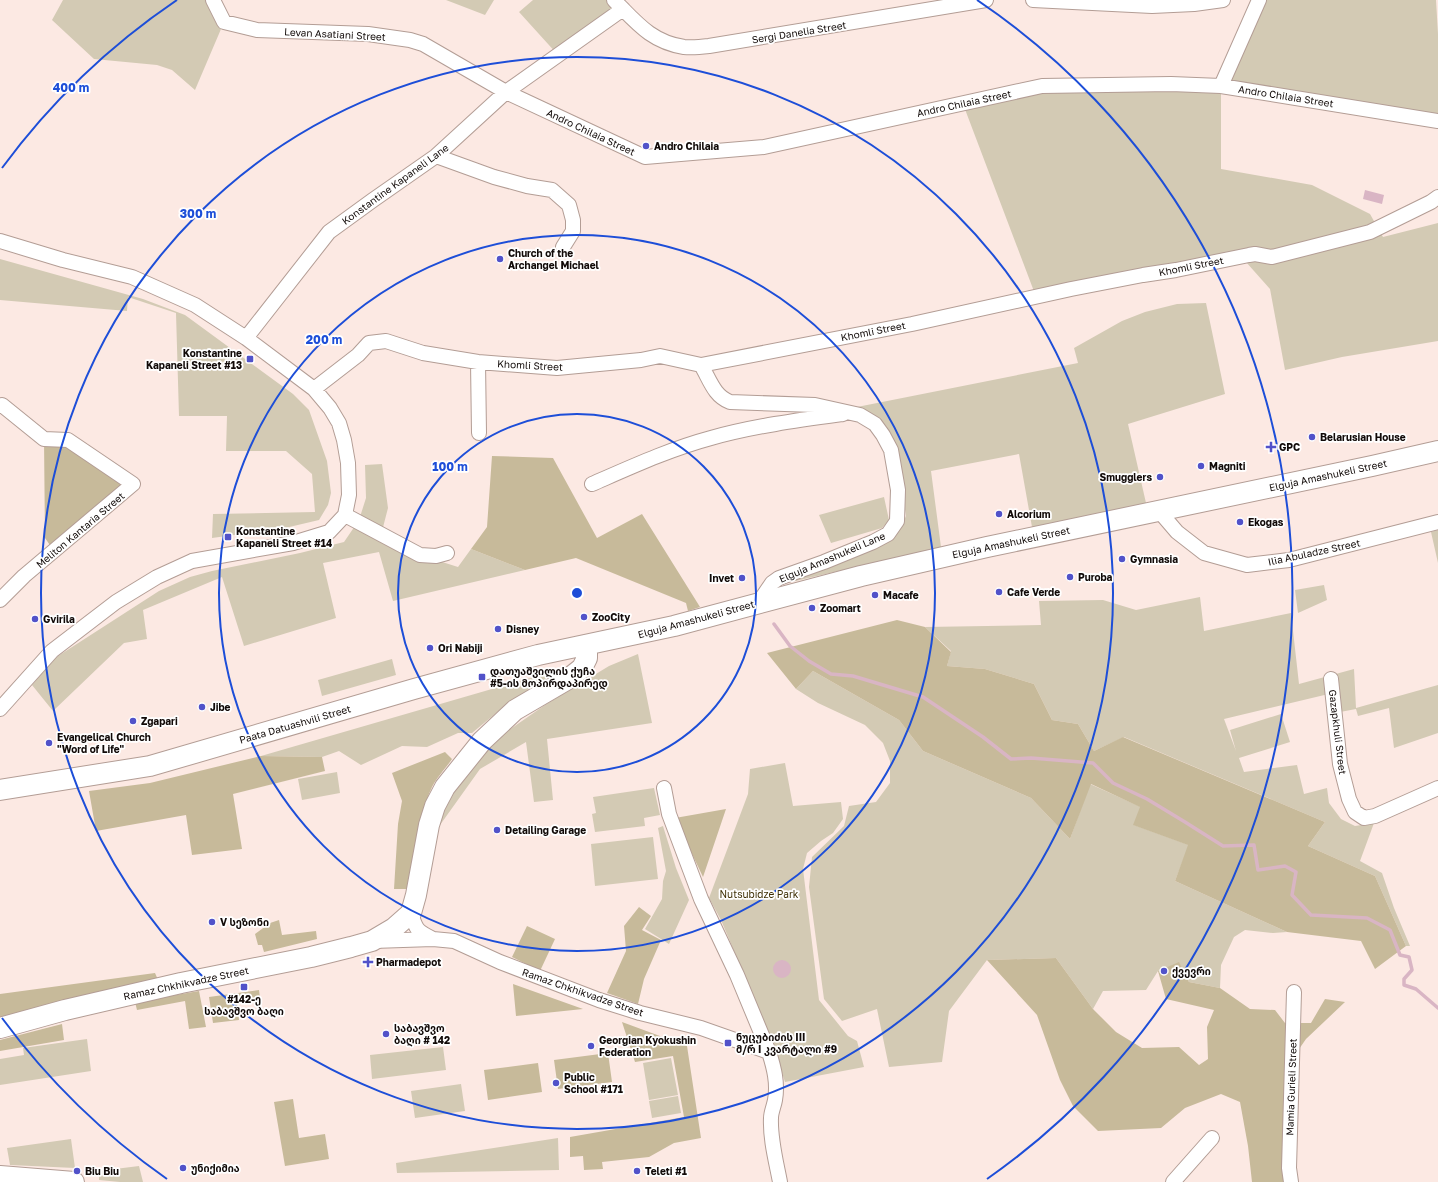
<svg xmlns="http://www.w3.org/2000/svg" width="1438" height="1182" font-family="'Golos Text','Noto Sans Georgian',sans-serif">
	<style>
		.green { fill: #d3cab4 }
		.forest { fill: #c7ba9a }
		.water { fill: #d9b5c4 }
		.lines { fill: none; stroke-linecap: round; stroke-linejoin: round }
		.stream { stroke: #d9b5c4; stroke-width: 3.5 }
		.street-casing { stroke: #b39d95; stroke-width: 16 }
		.secondary-casing { stroke: #b39d95; stroke-width: 22 }
		.street { stroke: #fff; stroke-width: 14 }
		.secondary { stroke: #fff; stroke-width: 20 }
		.ring { fill: none; stroke: #1d4ed8; stroke-width: 2 }
		.poi-dot { fill: #5152c9; stroke: #fff; stroke-width: 1.5 }
		.labels { text-anchor: middle; stroke-width: 3.5; stroke-linejoin: round; paint-order: stroke }
		.street-label { font-size: 10px; fill: #110a08; stroke: #fff }
		.poi-label { font-size: 10px; font-weight: bold; fill: #110a08; stroke: #fff; text-anchor: start }
		.park-label { font-size: 10px; fill: #3f3005; stroke: #fff }
		.centre { fill: #1d4ed8; stroke: #fff; stroke-width: 2 }
		.ring-label { font-size: 12px; text-anchor: middle; font-weight: bold; fill: #1d4ed8; stroke: #fff; stroke-width: 3.5; stroke-linejoin: round; paint-order: stroke }
	</style>
	<rect width="100%" height="100%" fill="#fce9e3"/>
	<path class="green" d="M63 0H213L224 22 195 90 172 70 157 65 94 59 52 20Z
		M446 0H494L485 15Z
		M533 0H614L623 9 558 55 519 12Z
		M1259 0H1436L1438 34V121L1221 86V169L1312 185 1370 214 1383 237 1438 223V341L1342 357 1285 370 1270 289 1238 253 1035 294 963 104 1042 86H1221Z
		M0 259 143 299 185 315 293 394 309 410 327 461 331 493 328 505 319 520 285 528 212 538 213 514 315 512 312 474 286 451H226L227 416H179L176 313 128 297 127 311 0 300Z
		M1206 303 1225 394 1128 424 1146 503 1032 527 1019 454 931 471 941 547 787 583 793 578 875 545 899 531 906 516 896 450 886 426 857 407 1078 363 1074 348 1122 321 1145 312 1177 304Z
		M382 464 388 508 381 535 420 555 458 567 471 549 525 570 393 601 379 552 323 563 336 618 244 646 222 577 143 610 147 639 124 643 53 711 32 685 55 658 159 591 190 577 212 571 300 553 344 542 359 520 366 498 365 465Z
		M884 497 889 520 882 528 831 543 819 515Z
		M1438 530V563L1431 532Z
		M1324 585 1327 600 1298 613 1295 590Z
		M1200 597 1204 631 1291 613 1299 684 1354 669 1356 708 1438 685V733L1394 748 1389 708 1358 716 1356 709 1340 712 1337 692 1224 719 1236 751 1230 730 1281 714 1290 742 1239 758 1244 772 1297 765 1304 794 1327 788 1329 803 1341 819 1355 826 1374 823 1360 861 1382 873 1394 908 1410 946H1406L1375 876 1308 846 1325 822 1124 737 1094 751 1078 724 1052 720 1034 684 985 669 947 666 951 651 925 627 1041 625 1039 601 1103 600 1136 610Z
		M638 654 652 723 547 739 553 800 534 802 526 742 480 769 440 825 439 813 450 792 489 744 545 705 609 666Z
		M392 659 396 675 322 696 318 680Z
		M813 671 899 720 923 751 1031 798 1070 839 1090 784 1141 807 1134 825 1189 845 1175 881 1287 932 1273 933 1245 930 1234 937 1221 965 1220 988 1189 982 1179 963 1158 971 1146 990 1103 991 1093 1009 1056 958 987 960 949 1011 942 1062 889 1067 877 1009 842 1021 824 999 809 887 812 857 844 826 849 806 876 802 890 783V761L883 743 865 725 818 703 796 689Z
		M544 674 547 682 507 704 472 733H458L427 747 402 746 361 765 339 751 322 757 261 756Z
		M785 763 793 806 841 802 843 819 833 833 821 841 807 853 803 869 819 1000 848 1036 857 1041 864 1067 785 1082 771 1039 721 920 709 898 748 794 750 769Z
		M337 772 340 793 302 800 298 779Z
		M654 788 660 815 644 818 645 826 595 832 592 814 596 813 593 797Z
		M663 826 676 868 689 900 669 944 645 929 662 899 663 881 666 871 658 828Z
		M653 837 658 879 595 886 591 844Z
		M87 1039 91 1071 0 1085V1059L24 1055 23 1048Z
		M443 1047 446 1070 372 1079 370 1055Z
		M671 1058 678 1095 649 1100 643 1063Z
		M461 1084 465 1111 415 1118 411 1091Z
		M678 1096 681 1113 652 1118 649 1101Z
		M558 1138 559 1170 397 1173 396 1163Z
		M71 1139 75 1168 10 1165 7 1148Z
		M139 1166 143 1182H120L99 1180V1171Z"/>
	<path class="forest" d="M44 439 78 444 133 484 54 551 45 538Z
		M492 456 553 458 597 538 642 514 700 607 688 611 686 603 576 558 525 570 471 549 487 527Z
		M897 620 925 627 951 652 947 666 985 669 1034 684 1052 720 1078 724 1094 751 1123 737 1325 822 1308 846 1375 876 1406 946 1375 969 1361 941 1287 932 1175 881 1188 845 1133 825 1140 807 1091 784 1070 839 1031 798 923 751 899 720 813 671 796 689 767 653Z
		M445 752 452 759C446 768 437 777 432 787 417 819 414 855 408 889H394L398 824 402 801 392 773Z
		M261 756 322 757 325 771 233 794 242 849 192 855 186 815 96 831 89 791 150 783Z
		M726 809 703 877 675 818Z
		M639 907 651 916 642 930 661 940 644 979 638 1004 607 993 626 951 624 926Z
		M279 920 282 935 316 931 317 939 264 952 262 945H258L255 934 270 923Z
		M527 926 555 939 540 971 512 957Z
		M1056 958 1093 1009 1116 1032 1142 1048 1179 1047 1199 1065 1208 1059 1207 1027 1214 1010 1166 999 1158 971 1179 962 1189 982 1220 988 1250 1009 1275 1010 1285 1023H1311L1325 999 1345 1002 1306 1039 1297 1052 1287 1182H1252L1248 1146 1240 1102 1221 1094 1185 1108 1161 1128 1098 1131 1073 1106 1060 1080 1037 1015 987 960Z
		M155 973 159 982 0 1018V994Z
		M513 984 583 1009 516 1016Z
		M259 990 260 998 237 1001 239 1020 213 1023 209 997Z
		M199 991 206 1027 189 1029 185 1001 137 1010 135 1002Z
		M622 1022 687 1046 701 1138 674 1143 649 1157 602 1162 603 1169 584 1170 583 1156 570 1157V1137L684 1117 673 1056 635 1062Z
		M62 1024 64 1040 0 1051V1040Z
		M608 1053 612 1082 558 1089 554 1060Z
		M538 1063 542 1092 488 1100 484 1070Z
		M293 1099 299 1138 325 1134 329 1159 285 1166 274 1102Z"/>
	<path class="water" d="M1365 190 1384 195 1382 204 1363 199Z
		M773 969a9 9 0 1 1 18 0a9 9 0 1 1-18 0Z"/>
	<g class="lines">
		<path class="stream" d="M774 624 790 646 809 661 831 674 853 676 923 697 983 737 1011 759 1031 758 1093 763 1113 783 1147 799 1185 822 1223 846 1254 845 1258 870 1285 866 1296 872 1292 895 1311 915 1367 918 1390 930 1400 955 1409 957 1412 970 1404 979V985L1416 989 1438 1008"/>
		<g class="street-casing">
			<path id="street" d="M213 0 224 22 257 30 368 34 410 40 423 44 506 92 645 157 764 147 1042 86 1171 84 1221 86 1438 121
				M614 0C636 22 651 42 684 47 692 48 701 47 709 46L986 0
				M1033 0 1152 6 1194 4 1223 0
				M1221 86 1259 0
				M436 156 494 177 527 186 552 190 569 205 573 220V231L563 247
				M0 241 63 260 132 277 195 305 246 338 314 389 330 408 339 423 344 440 348 463 349 495 345 515 329 532 293 543 192 561 157 577 116 602 52 651 0 709
				M246 338 329 232 373 200 436 156 506 92 623 9
				M478 362 479 433
				M701 365C710 380 714 396 730 402L815 405 860 415 875 424 883 435 891 450 898 490 897 521 888 534 873 542 824 562 779 578 772 583 759 602
				M314 389 358 355 369 343 386 341 423 353 478 362 557 368 641 360 660 356 701 365 912 324 1071 289 1143 275 1176 270 1249 255 1255 254 1272 257 1370 232 1431 202 1438 197
				M0 406 2 405 44 439 68 440 133 484 24 576 0 600
				M592 484C631 467 670 449 711 438 754 426 799 420 843 414
				M1159 511 1177 532 1204 553 1247 565 1289 560 1438 522
				M345 515 420 555 436 556 447 553
				M1331 679 1340 764 1349 799 1355 812 1364 818 1375 816 1438 788
				M664 788 669 814 701 899 737 975 769 1052
				M411 913C416 930 417 931 433 939
				M373 941 433 939 454 941 500 962 599 1000 640 1013 701 1028 769 1052C774 1068 778 1083 775 1100 774 1106 771 1112 771 1118 770 1139 776 1161 780 1182
				M1173 1182 1212 1138
				M1291 1182 1289 1168 1294 992"/>
		</g>
		<g class="secondary-casing">
			<path id="secondary" d="M0 790 150 766 414 689 538 655 674 626 861 576 987 547 1372 466 1438 451
				M0 1028 65 1010 181 983 311 957 351 947 372 941 394 928 411 913 416 895 429 825 435 806 445 787 482 741 515 710 568 679 582 668 587 658V646
				M0 1176 74 1182"/>
		</g>
		<use href="#street" class="street"/>
		<use href="#secondary" class="secondary"/>
	</g>
	<g class="ring">
		<circle cx="577" cy="593" r="179"/>
		<circle cx="577" cy="593" r="358"/>
		<circle cx="577" cy="593" r="536"/>
		<path d="M167 1179A715 715 0 0 1 2 1018M2 168A715 715 0 0 1 177 0M977 0A715 715 0 0 1 987 1179"/>
	</g>
	<g class="poi-dot">
		<circle cx="646" cy="146" r="4"/>
		<circle cx="500" cy="259" r="4"/>
		<rect x="246" y="355" width="8" height="8" rx="2"/>
		<circle cx="1312" cy="437" r="4"/>
		<path d="M1269 441h4v4h4v4h-4v4h-4v-4h-4v-4h4z"/>
		<circle cx="1201" cy="466" r="4"/>
		<circle cx="1160" cy="477" r="4"/>
		<circle cx="999" cy="514" r="4"/>
		<circle cx="1240" cy="522" r="4"/>
		<rect x="224" y="533" width="8" height="8" rx="2"/>
		<circle cx="1122" cy="559" r="4"/>
		<circle cx="1070" cy="577" r="4"/>
		<circle cx="742" cy="578" r="4"/>
		<circle cx="999" cy="592" r="4"/>
		<circle cx="875" cy="595" r="4"/>
		<circle cx="812" cy="608" r="4"/>
		<circle cx="584" cy="617" r="4"/>
		<circle cx="35" cy="619" r="4"/>
		<circle cx="498" cy="629" r="4"/>
		<circle cx="430" cy="648" r="4"/>
		<rect x="478" y="673" width="8" height="8" rx="2"/>
		<circle cx="202" cy="707" r="4"/>
		<circle cx="133" cy="721" r="4"/>
		<circle cx="49" cy="743" r="4"/>
		<circle cx="497" cy="830" r="4"/>
		<circle cx="212" cy="922" r="4"/>
		<path d="M366 956h4v4h4v4h-4v4h-4v-4h-4v-4h4z"/>
		<circle cx="1164" cy="971" r="4"/>
		<rect x="240" y="983" width="8" height="8" rx="2"/>
		<circle cx="386" cy="1034" r="4"/>
		<rect x="724" y="1039" width="8" height="8" rx="2"/>
		<circle cx="591" cy="1046" r="4"/>
		<circle cx="556" cy="1083" r="4"/>
		<circle cx="183" cy="1168" r="4"/>
		<circle cx="77" cy="1171" r="4"/>
		<circle cx="637" cy="1171" r="4"/>
	</g>
	<g class="labels">
		<g class="street-label">
			<text transform="translate(799 32) rotate(-9)" y="4">Sergi Danelia Street</text>
			<text transform="translate(335 34) rotate(3)" y="4">Levan Asatiani Street</text>
			<text transform="translate(1286 96) rotate(9)" y="4">Andro Chilaia Street</text>
			<text transform="translate(964 103) rotate(-12)" y="4">Andro Chilaia Street</text>
			<text transform="translate(591 132) rotate(25)" y="4">Andro Chilaia Street</text>
			<text transform="translate(395 184) rotate(-36)" y="4">Konstantine Kapaneli Lane</text>
			<text transform="translate(1191 266) rotate(-11)" y="4">Khomli Street</text>
			<text transform="translate(873 331) rotate(-11)" y="4">Khomli Street</text>
			<text transform="translate(530 365) rotate(3)" y="4">Khomli Street</text>
			<text transform="translate(1328 475) rotate(-12)" y="4">Elguja Amashukeli Street</text>
			<text transform="translate(80 530) rotate(-40)" y="4">Meliton Kantaria Street</text>
			<text transform="translate(1011 542) rotate(-12)" y="4">Elguja Amashukeli Street</text>
			<text transform="translate(1314 552) rotate(-12)" y="4">Ilia Abuladze Street</text>
			<text transform="translate(832 557) rotate(-23)" y="4">Elguja Amashukeli Lane</text>
			<text transform="translate(696 619) rotate(-15)" y="4">Elguja Amashukeli Street</text>
			<text transform="translate(295 724) rotate(-16)" y="4">Paata Datuashvili Street</text>
			<text transform="translate(1338 732) rotate(83)" y="4">Gazapkhuli Street</text>
			<text transform="translate(186 983) rotate(-12)" y="4">Ramaz Chkhikvadze Street</text>
			<text transform="translate(583 992) rotate(19)" y="4">Ramaz Chkhikvadze Street</text>
			<text transform="translate(1291 1087) rotate(-88)" y="4">Mamia Gurieli Street</text>
		</g>
		<g class="poi-label">
			<text x="654" y="150">Andro Chilaia</text>
			<text x="508" y="257">Church of the<tspan x="508" dy="12">Archangel Michael</tspan></text>
			<text x="242" y="357" text-anchor="end">Konstantine<tspan x="242" dy="12">Kapaneli Street #13</tspan></text>
			<text x="1320" y="441">Belarusian House</text>
			<text x="1279" y="451">GPC</text>
			<text x="1209" y="470">Magniti</text>
			<text x="1152" y="481" text-anchor="end">Smugglers</text>
			<text x="1007" y="518">Alcorium</text>
			<text x="1248" y="526">Ekogas</text>
			<text x="236" y="535">Konstantine<tspan x="236" dy="12">Kapaneli Street #14</tspan></text>
			<text x="1130" y="563">Gymnasia</text>
			<text x="1078" y="581">Puroba</text>
			<text x="734" y="582" text-anchor="end">Invet</text>
			<text x="1007" y="596">Cafe Verde</text>
			<text x="883" y="599">Macafe</text>
			<text x="820" y="612">Zoomart</text>
			<text x="592" y="621">ZooCity</text>
			<text x="43" y="623">Gvirila</text>
			<text x="506" y="633">Disney</text>
			<text x="438" y="652">Ori Nabiji</text>
			<text x="490" y="675">დათუაშვილის ქუჩა<tspan x="490" dy="12">#5-ის მოპირდაპირედ</tspan></text>
			<text x="210" y="711">Jibe</text>
			<text x="141" y="725">Zgapari</text>
			<text x="57" y="741">Evangelical Church<tspan x="57" dy="12">"Word of Life"</tspan></text>
			<text x="505" y="834">Detailing Garage</text>
			<text x="220" y="926">V სეზონი</text>
			<text x="376" y="966">Pharmadepot</text>
			<text x="1172" y="975">ქვევრი</text>
			<text x="244" y="1003" text-anchor="middle">#142-ე<tspan x="244" dy="12">საბავშვო ბაღი</tspan></text>
			<text x="394" y="1032">საბავშვო<tspan x="394" dy="12">ბაღი # 142</tspan></text>
			<text x="736" y="1041">ნუცუბიძის III<tspan x="736" dy="12">მ/რ I კვარტალი #9</tspan></text>
			<text x="599" y="1044">Georgian Kyokushin<tspan x="599" dy="12">Federation</tspan></text>
			<text x="564" y="1081">Public<tspan x="564" dy="12">School #171</tspan></text>
			<text x="191" y="1172">უნიქიმია</text>
			<text x="85" y="1175">Biu Biu</text>
			<text x="645" y="1175">Teleti #1</text>
		</g>
		<g class="park-label">
			<text x="759" y="898">Nutsubidze Park</text>
		</g>
	</g>
	<circle cx="577" cy="593" r="6" class="centre"/>
	<g class="ring-label">
		<text x="71" y="92">400 m</text>
		<text x="198" y="218">300 m</text>
		<text x="324" y="344">200 m</text>
		<text x="450" y="471">100 m</text>
	</g>
</svg>
